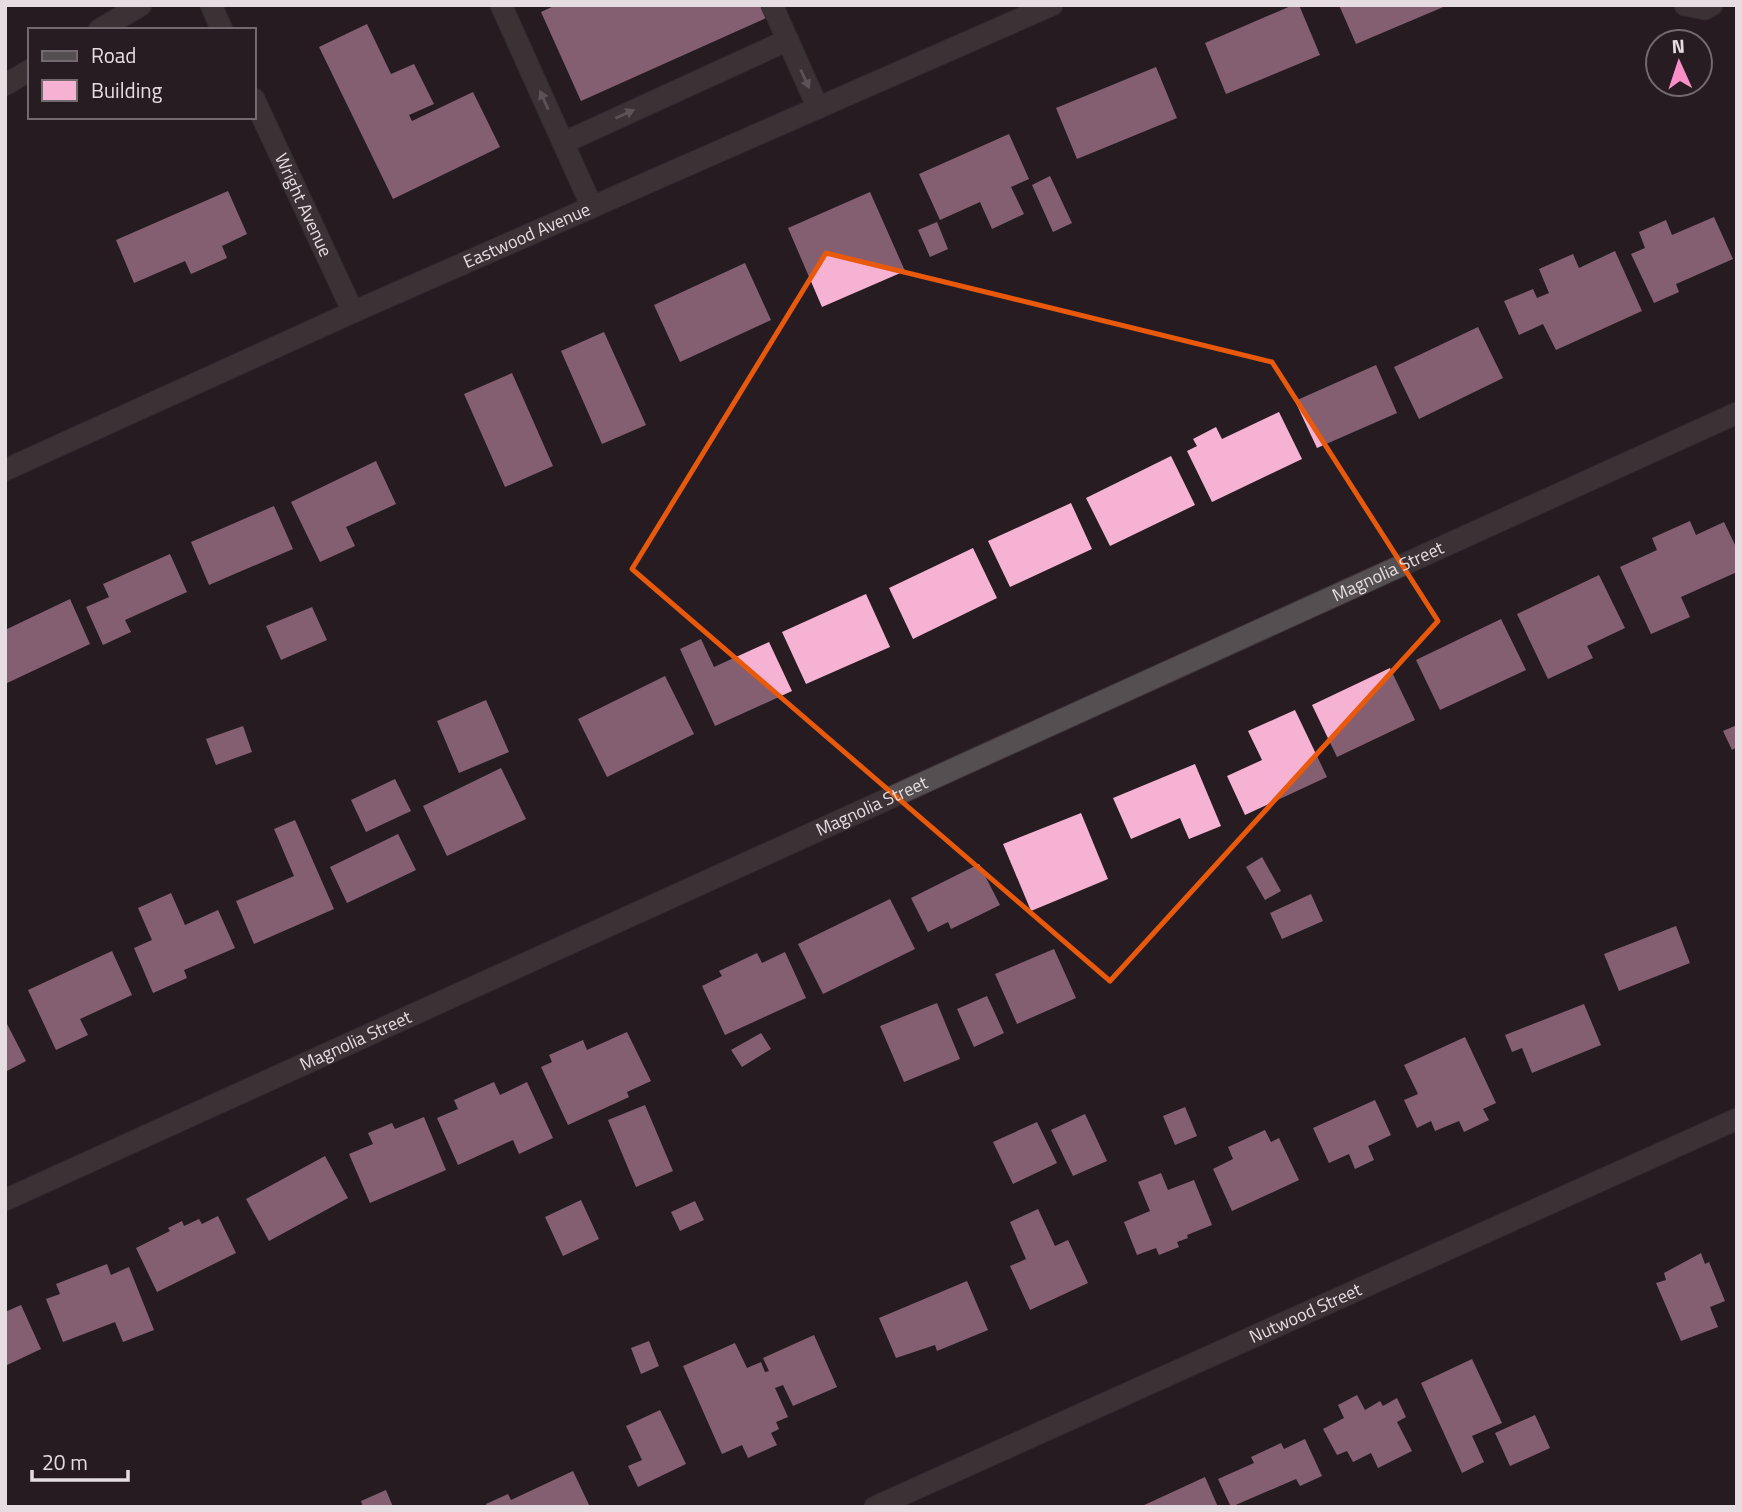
<svg xmlns="http://www.w3.org/2000/svg" width="1742" height="1512" font-family="'Titillium Web',sans-serif">
	<style>
		.building { fill: #f6b2d3 }
		.lines { fill: none; stroke-linecap: round; stroke-linejoin: round }
		.minor-casing { stroke: #42373c; stroke-width: 23 }
		.minor { stroke: #554f51; stroke-width: 21 }
		.oneway { fill: #9d9699 }
		.marked { fill: none; stroke: #e8590c; stroke-width: 5; stroke-linejoin: round }
		.labels { text-anchor: middle; stroke-width: 7; stroke-linejoin: round; paint-order: stroke }
		.street-label { font-size: 18px; fill: #e5dde1; stroke: #271c21 }
	</style>
	<rect width="100%" height="100%" fill="#271c21"/>
	<path class="building" d="M556 5H760L766 18 581 101 541 12Z
		M1293 5H1299L1320 55 1226 94 1205 43Z
		M1339 5H1448L1356 44Z
		M367 24 391 74 414 64 434 104 409 115 412 121 473 92 500 147 393 199 319 47Z
		M1156 67 1177 118 1077 159 1056 108Z
		M1009 134 1029 179 1011 187 1024 214 992 229 980 202 940 220 919 174Z
		M1050 176 1072 223 1053 232 1032 185Z
		M228 191 247 234 222 246 227 258 191 274 185 261 134 283 116 240Z
		M870 192 905 271 822 307 788 228Z
		M1714 217 1733 259 1676 284 1679 292 1654 303 1631 254 1645 248 1639 232 1666 220 1672 235Z
		M937 222 948 249 930 257 918 230Z
		M1615 251 1642 311 1556 350 1543 324 1519 335 1504 301 1533 289 1537 298 1549 293 1539 269 1573 254 1579 268Z
		M745 263 771 320 680 362 654 305Z
		M1478 327 1503 378 1419 419 1394 367Z
		M604 332 646 425 602 444 561 351Z
		M1376 365 1397 413 1317 448 1295 401Z
		M512 373 553 466 505 487 464 394Z
		M1279 412 1302 459 1212 502 1187 451 1197 446 1193 439 1216 427 1222 439Z
		M1171 456 1195 505 1110 546 1086 498Z
		M376 461 396 504 346 527 355 546 320 562 291 502Z
		M1071 503 1092 549 1010 587 988 541Z
		M274 506 293 549 209 585 191 542Z
		M1690 521 1696 535 1724 522 1737 549V572L1681 597 1690 617 1651 634 1620 567 1657 550 1652 538Z
		M973 548 997 598 913 639 889 588Z
		M170 554 187 592 125 620 131 632 103 645 86 607 109 597 103 584Z
		M1599 575 1625 628 1587 646 1593 658 1548 679 1517 614Z
		M866 594 890 647 806 684 782 632Z
		M70 599 90 644 5 684V630Z
		M312 607 327 640 281 660 266 626Z
		M1501 619 1526 670 1440 710 1416 660Z
		M701 639 714 667 769 642 792 691 715 726 680 649Z
		M1390 668 1415 720 1337 757 1312 705Z
		M665 676 694 734 607 777 578 719Z
		M486 700 509 752 459 773 437 721Z
		M1295 710 1327 777 1245 815 1227 776 1262 760 1248 731Z
		M1737 725V747L1732 750 1723 731Z
		M243 726 252 752 216 765 206 739Z
		M1195 764 1221 826 1189 839 1180 818 1131 839 1113 798Z
		M501 768 526 819 447 856 423 806Z
		M395 779 411 811 366 832 351 800Z
		M1081 813 1108 879 1031 911 1003 844Z
		M295 820 334 909 254 944 236 901 294 876 274 829Z
		M398 834 416 870 347 903 330 867Z
		M1262 857 1281 891 1265 900 1246 867Z
		M979 864 1000 905 951 929 948 922 928 932 911 898Z
		M171 893 185 925 218 910 235 948 184 970 187 978 153 993 134 948 152 940 138 908Z
		M1311 894 1323 921 1282 939 1270 913Z
		M890 899 915 949 823 994 798 944Z
		M1676 926 1690 963 1619 991 1604 954Z
		M1054 949 1076 998 1017 1024 995 974Z
		M112 951 132 995 80 1019 88 1035 56 1050 28 990Z
		M785 952 806 998 725 1035 702 986 722 976 719 971 757 953 762 963Z
		M987 996 1004 1033 974 1047 957 1009Z
		M937 1003 960 1059 904 1082 880 1026Z
		M1584 1004 1601 1045 1532 1073 1522 1048 1512 1052 1505 1035Z
		M5 1020 26 1061 5 1072Z
		M627 1032 651 1081 627 1092 629 1097 568 1125 541 1067 552 1062 549 1055 583 1040 587 1050Z
		M761 1033 771 1049 742 1067 731 1050Z
		M1465 1037 1496 1103 1483 1109 1489 1120 1464 1132 1459 1121 1435 1131 1431 1121 1417 1128 1404 1100 1418 1094 1404 1065Z
		M494 1082 500 1095 527 1082 553 1138 519 1154 513 1140 458 1165 437 1118 458 1109 454 1100Z
		M1375 1100 1391 1135 1368 1146 1374 1160 1355 1169 1349 1154 1329 1163 1313 1128Z
		M645 1105 673 1171 636 1187 608 1120Z
		M1185 1107 1197 1136 1175 1145 1163 1116Z
		M1085 1114 1107 1161 1073 1176 1051 1130Z
		M424 1117 446 1170 370 1203 349 1154 373 1144 368 1133 392 1123 395 1129Z
		M1037 1122 1057 1163 1013 1184 993 1142Z
		M1265 1130 1271 1142 1279 1138 1299 1180 1232 1211 1213 1169 1233 1159 1228 1147Z
		M325 1156 348 1198 269 1241 246 1199Z
		M1161 1173 1168 1190 1194 1180 1212 1225 1187 1235 1188 1238 1177 1242 1179 1247 1159 1255 1156 1248 1137 1255 1124 1222 1150 1211 1138 1182Z
		M581 1200 599 1239 563 1256 545 1217Z
		M695 1201 704 1220 680 1231 671 1212Z
		M1038 1209 1055 1246 1068 1240 1088 1283 1030 1310 1010 1266 1026 1259 1010 1222Z
		M218 1216 236 1253 157 1292 136 1248 170 1231 168 1228 182 1221 184 1226 199 1219 202 1224Z
		M1701 1253 1705 1264 1709 1262 1725 1301 1710 1307 1718 1327 1681 1341 1656 1283 1666 1280 1664 1273Z
		M107 1264 111 1275 129 1267 154 1330 123 1342 115 1322 63 1342 46 1299 60 1294 56 1284Z
		M967 1281 988 1330 937 1351 935 1345 896 1358 879 1318Z
		M21 1305 41 1349 5 1366V1312Z
		M814 1335 837 1387 793 1406 783 1385 775 1388 788 1417 776 1422 779 1429 771 1433 777 1445 748 1458 742 1445 722 1454 683 1366 735 1343 747 1368 761 1362 765 1372 769 1371 763 1358Z
		M649 1341 659 1366 641 1374 631 1348Z
		M1472 1359 1502 1423 1472 1436 1484 1462 1462 1473 1421 1383Z
		M1357 1395 1365 1410 1380 1401 1383 1406 1397 1398 1406 1417 1397 1422 1412 1451 1378 1468 1371 1453 1353 1462 1347 1451 1337 1455 1323 1429 1344 1418 1338 1405Z
		M660 1410 686 1464 638 1487 628 1466 642 1460 626 1426Z
		M1535 1415 1550 1448 1510 1466 1495 1433Z
		M1305 1439 1322 1476 1300 1486 1296 1479 1231 1507 1218 1479 1254 1463 1251 1457 1281 1443 1284 1449Z
		M573 1471 590 1507H487L486 1504 508 1494 511 1500Z
		M1205 1477 1218 1507H1140Z
		M386 1490 393 1507H363L361 1501Z"/>
	<g class="lines">
		<g class="minor-casing">
			<g id="minor">
				<path d="M211 5 222 30"/>
				<path d="M501 5 592 207"/>
				<path d="M772 5 818 108"/>
				<path d="M1685 5 1705 9 1712 5"/>
				<path d="M99 30 141 5"/>
				<path d="M5 85 30 70"/>
				<path id="s1" d="M254 99 353 312"/>
				<path d="M563 143 788 40"/>
				<path id="s2" d="M5 470 353 312 1052 5"/>
				<path id="s3" d="M5 1200 1737 413"/>
				<path id="s4" d="M875 1507 1737 1119"/>
			</g>
		</g>
		<use href="#minor" class="minor"/>
	</g>
	<defs><path id="oneway-solid" d="M-6-.8H1V-3.2L6.5 0L1 3.2V.8H-6Z" transform="scale(1.75)"/></defs>
	<g class="oneway">
		<use href="#oneway-solid" transform="translate(805 79) rotate(65)"/>
		<use href="#oneway-solid" transform="translate(544 100) rotate(-114)"/>
		<use href="#oneway-solid" transform="translate(625 114) rotate(-24)"/>
	</g>
	<path d="M0 0H1742V1512H0ZM826 253 1272 362 1438 621 1110 981 632 569Z" fill="#271c21" fill-opacity=".55" fill-rule="evenodd"/>
	<path class="marked" d="M826 253 1272 362 1438 621 1110 981 632 569Z"/>
	<g class="labels">
		<g class="street-label">
			<text dy="6" stroke="none"><textPath href="#s1" startOffset="117">Wright Avenue</textPath></text>
			<text dy="6" stroke="none"><textPath href="#s2" startOffset="572">Eastwood Avenue</textPath></text>
			<text dy="6" stroke="none"><textPath href="#s3" startOffset="1519">Magnolia Street</textPath></text>
			<text dy="6" stroke="none"><textPath href="#s3" startOffset="952">Magnolia Street</textPath></text>
			<text dy="6" stroke="none"><textPath href="#s3" startOffset="385">Magnolia Street</textPath></text>
			<text dy="6" stroke="none"><textPath href="#s4" startOffset="472">Nutwood Street</textPath></text>
		</g>
	</g>
	<rect width="1742" height="1512" fill="none" stroke="#e5dde1" stroke-width="14"/>
	<rect x="28" y="28" width="228" height="91" fill="#271c21" stroke="#73696e" stroke-width="2"/>
	<rect x="42" y="51" width="35" height="10" fill="#554f51" stroke="#73696e" stroke-width="2"/>
	<text x="91" y="63" font-size="21" fill="#e5dde1">Road</text>
	<rect x="42" y="80" width="35" height="21" fill="#f6b2d3" stroke="#73696e" stroke-width="2"/>
	<text x="91" y="98" font-size="21" fill="#e5dde1">Building</text>
	<g transform="translate(1679 63) rotate(357)"><circle r="33" fill="#271c21" stroke="#73696e" stroke-width="2"/>
	<path d="M0-5L12 26L0 18L-12 26Z" fill="#fa8fc7"/>
	<text y="-10" font-size="19" font-weight="bold" text-anchor="middle" fill="#e5dde1">N</text>
	</g>
	<path d="M32 1470v10h96v-10" fill="none" stroke="#e5dde1" stroke-width="3.5"/>
	<text x="42" y="1470" font-size="21" fill="#e5dde1" stroke="#271c21" stroke-width="5" paint-order="stroke">20 m</text>
</svg>
